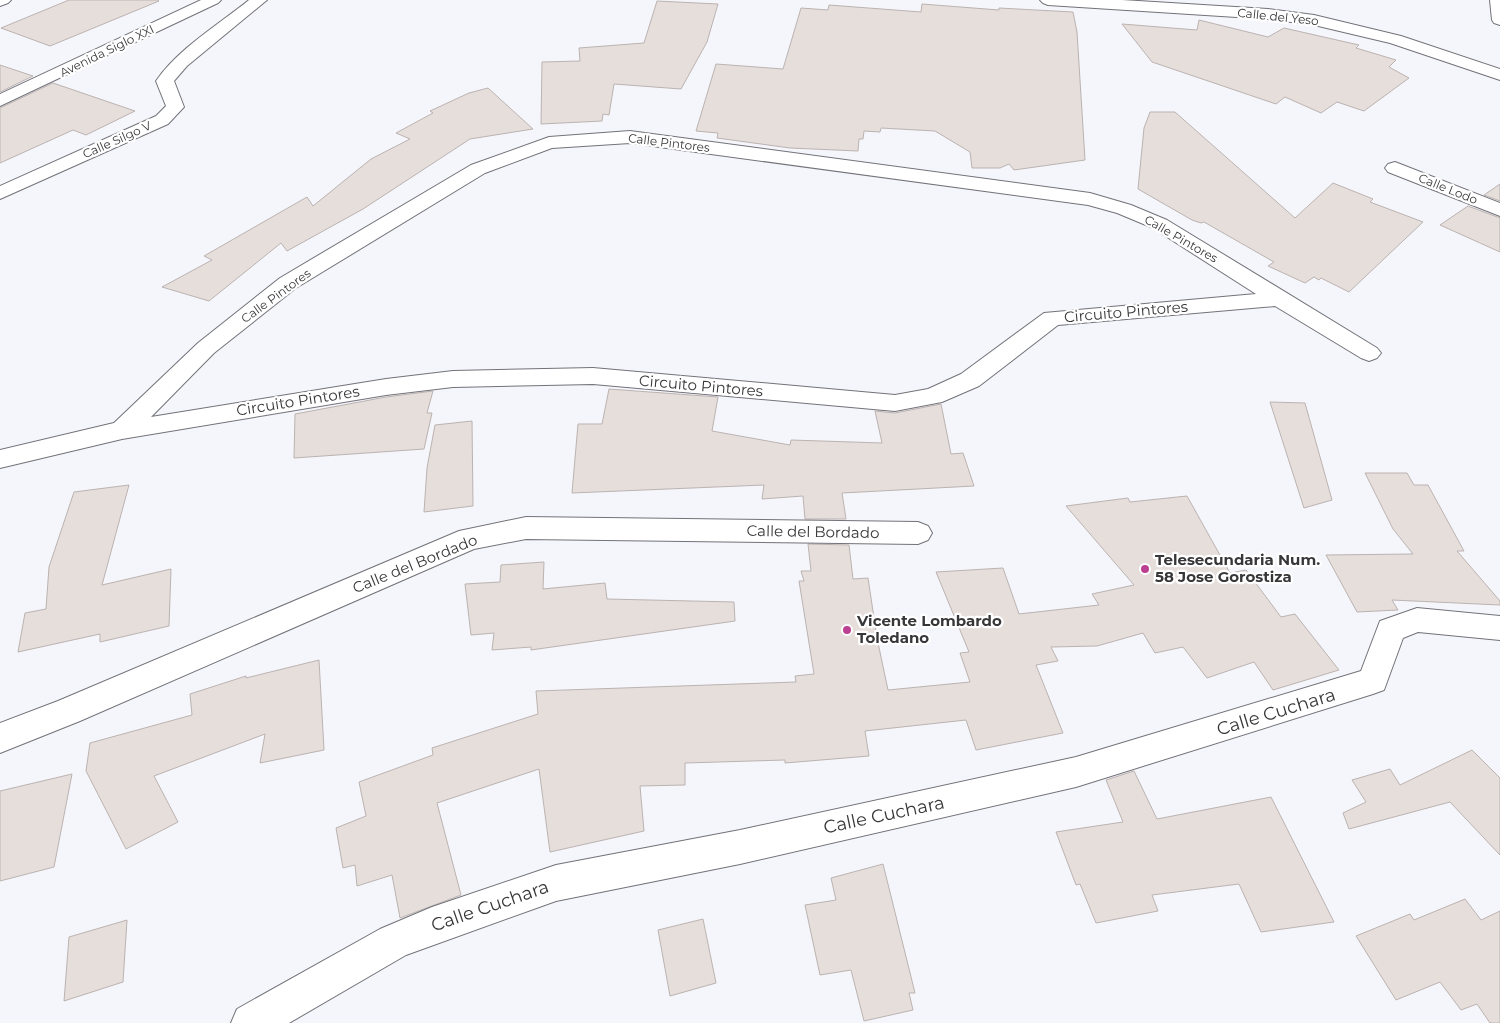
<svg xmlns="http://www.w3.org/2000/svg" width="1500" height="1023" font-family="Montserrat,sans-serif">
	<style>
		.building { fill: #e6dedb; stroke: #bbb3b0 }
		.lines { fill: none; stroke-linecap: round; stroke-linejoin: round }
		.minor-casing { stroke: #727279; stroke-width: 2 }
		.minor { fill: #fff; fill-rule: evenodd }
		.poi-dot { fill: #bb4091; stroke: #fff; stroke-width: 2 }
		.labels { text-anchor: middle; stroke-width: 4.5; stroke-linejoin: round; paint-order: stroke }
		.far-street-label { font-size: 12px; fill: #373739; stroke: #fff }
		.street-label { font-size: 15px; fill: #373739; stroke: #fff }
		.poi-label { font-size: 15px; font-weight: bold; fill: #373739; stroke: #fff; text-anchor: start }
		.near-street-label { font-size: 18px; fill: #373739; stroke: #fff }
	</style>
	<rect width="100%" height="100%" fill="#f5f5fc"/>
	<path class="building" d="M69 0H158L159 1 50 46 1 28Z
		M657 1 718 4 707 42 681 89 614 84 609 115 603 114 602 121 541 124 542 62 580 61 579 48 644 43Z
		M922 4 999 10V8L1073 12 1077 32 1085 160 1014 170 1009 164 1000 168H972L970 152 935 131 881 128 880 132 864 131 863 139H859L858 151 790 148 717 138 718 133 696 131 716 64 783 69 801 8 828 10 829 5 921 12Z
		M1199 20 1268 37 1284 28 1359 45 1356 48 1396 60 1389 67 1409 78 1364 111 1337 102 1321 113 1285 97 1276 104 1152 62 1122 24 1197 30Z
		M0 65 33 76 0 92Z
		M53 83 135 111 86 135 73 130 0 163V108Z
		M488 88 533 129 470 139 363 209 287 251 281 243 209 301 162 287 212 260 204 256 307 197 313 206 371 159 410 139 396 133 433 113 430 111 469 93Z
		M1150 112H1175L1295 218 1333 183 1373 199 1370 202 1423 222 1349 292 1321 278 1319 280 1314 277 1305 283 1268 266 1274 262 1204 222 1201 223 1192 220 1138 189 1144 128Z
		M1500 184V201L1484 195Z
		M1468 206 1500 218V252L1440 225Z
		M609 389 718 397 712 431 790 445 791 440 882 443 875 411 895 413 941 404 951 454 963 453 974 486 842 493 846 519H805L803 496 762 499 764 485 572 493 578 424H602Z
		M433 391 427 413H432L424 449 294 458 295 414 386 397Z
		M1270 402 1305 403 1332 500 1304 508Z
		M472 421 473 506 424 512 427 468 435 425Z
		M1365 473H1407L1414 485H1428L1464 551H1457L1500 601V605L1392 600 1398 610 1357 612 1326 555 1413 554 1393 529Z
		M129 485 102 585 171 569 169 626 100 642V634L18 652 25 613 46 609 49 567 74 492Z
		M1187 496 1230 573 1246 570 1281 617 1295 614 1339 670 1273 690 1254 662 1207 678 1183 647 1155 653 1143 633 1097 646 1051 647 1058 661 1036 665 1063 733 976 750 966 720 865 731 869 756 785 763V760L685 763V785L640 786 644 831 550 852 539 769 437 803 461 895 400 918 392 875 357 886 355 865 343 868 336 828 366 816 359 782 433 755 432 748 538 714 536 691 796 682 795 676 814 674 799 581H804L801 571H811L808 544 849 545 853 579 868 578 877 638 888 690 970 682 960 653 969 652 936 572 1003 568 1019 614 1099 605 1092 594 1134 585 1066 506 1128 498 1130 502Z
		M544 562 543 589 605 583 607 599 734 602 735 621 531 650V647L492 650 494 633 471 635 465 584 500 582 501 565Z
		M319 660 324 750 260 763 265 734 154 776 178 822 126 849 86 771 90 743 192 715 190 694 246 676V678Z
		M1472 750 1500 778V855L1450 802 1349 829 1343 813 1366 802 1352 780 1390 769 1400 785Z
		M1134 771 1157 819 1271 797 1334 922 1261 932 1239 884 1152 895 1158 911 1096 923 1080 884 1076 885 1056 832 1123 822 1106 780Z
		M72 774 54 867 0 881V791Z
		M883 864 915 993H909L913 1010 864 1021 851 970 820 975 805 905 836 900 831 878Z
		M1465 899 1481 920 1500 911V1023H1490L1477 1004 1461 1010 1440 982 1396 1000 1356 936 1410 914 1414 920Z
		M703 919 716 983 670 996 658 930Z
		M127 920 123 982 64 1001 69 937Z"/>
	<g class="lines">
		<g class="minor-casing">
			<path id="minor" d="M0 0H11L8 3 0 6Z
				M201 0H221L218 3 0 106V94Z
				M249 0H267L187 66 174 81 184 107 168 124 0 199V186L156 116 166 106 156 81C179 48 218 25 249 0Z
				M1040 0H1122L1268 9 1314 15 1401 36 1500 69V80L1390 43 1314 25 1268 19 1048 5 1043 3Z
				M1490 0H1500V25L1494 23 1492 20Z
				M630 131 1090 193 1131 205 1167 220 1377 348 1381 353 1377 358 1369 361 1361 358 1275 306 1058 325 979 386 942 402 895 411 593 384 453 387 386 395 122 439 0 468V450L114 423 198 343 280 278 471 165 549 137ZM630 143 1088 205 1117 213 1153 228 1256 294 1044 313 961 374 928 389 895 395 593 368 453 371 386 379 151 417 214 353 296 288 485 173 552 148Z
				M1395 162 1500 203V216L1388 172 1385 168 1388 164Z
				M526 517 918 522 928 526 932 533 928 540 918 544 526 539 474 549 80 721 0 753V723L58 701 459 531Z
				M1417 608 1500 616V640L1418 632 1403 638 1384 690 1373 694 1076 787 740 864 556 901 406 955 289 1023H231L237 1009 380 929 432 907 556 865 740 830 1076 757 1361 671 1380 621Z"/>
		</g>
		<use href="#minor" class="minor"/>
	</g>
	<g class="poi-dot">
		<circle cx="1145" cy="569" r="5"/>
		<circle cx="847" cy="630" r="5"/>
	</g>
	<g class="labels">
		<g class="far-street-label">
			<text transform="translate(1278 17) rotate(6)" y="4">Calle del Yeso</text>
			<text transform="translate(107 51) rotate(-26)" y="4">Avenida Siglo XXI</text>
			<text transform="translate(117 140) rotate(-24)" y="4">Calle Silgo V</text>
			<text transform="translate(669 143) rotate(7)" y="4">Calle Pintores</text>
			<text transform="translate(1448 189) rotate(22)" y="4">Calle Lodo</text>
			<text transform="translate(1181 239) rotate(30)" y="4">Calle Pintores</text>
			<text transform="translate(276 296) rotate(-36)" y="4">Calle Pintores</text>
		</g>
		<g class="street-label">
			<text transform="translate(1126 312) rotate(-5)" y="5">Circuito Pintores</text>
			<text transform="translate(701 386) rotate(5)" y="5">Circuito Pintores</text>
			<text transform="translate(298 401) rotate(-9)" y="5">Circuito Pintores</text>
			<text transform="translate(813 532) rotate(1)" y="5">Calle del Bordado</text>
			<text transform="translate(415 564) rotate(-22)" y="5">Calle del Bordado</text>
		</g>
		<g class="poi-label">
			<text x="1155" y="565">Telesecundaria Num.<tspan x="1155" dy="17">58 Jose Gorostiza</tspan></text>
			<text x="857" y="626">Vicente Lombardo<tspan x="857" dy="17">Toledano</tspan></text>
		</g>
		<g class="near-street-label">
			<text transform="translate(1276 712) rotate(-17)" y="6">Calle Cuchara</text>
			<text transform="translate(884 815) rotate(-12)" y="6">Calle Cuchara</text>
			<text transform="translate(490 906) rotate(-19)" y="6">Calle Cuchara</text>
		</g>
	</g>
</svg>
